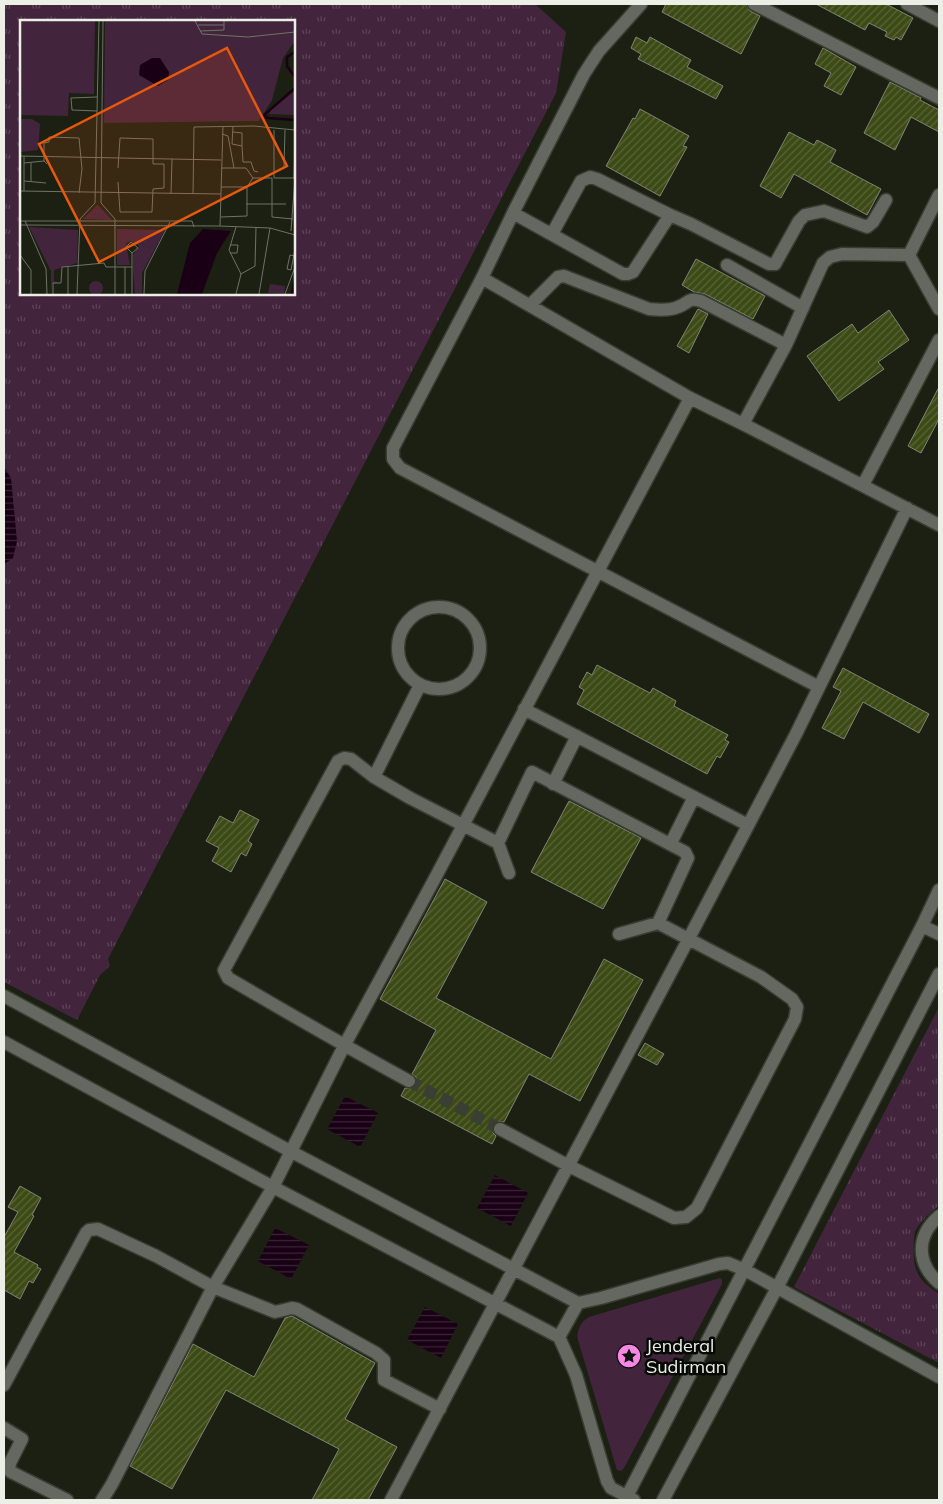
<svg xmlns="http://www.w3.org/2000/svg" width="943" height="1504" font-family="Mulish,sans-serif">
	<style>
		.grass { fill: url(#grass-tufts); fill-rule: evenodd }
		.garden { fill: #43243d }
		.water { fill: url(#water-rules) }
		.building { fill: url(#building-hatch); stroke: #7f8575 }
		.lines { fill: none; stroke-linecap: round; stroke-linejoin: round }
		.minor-tunnel { stroke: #3a3f33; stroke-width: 12; stroke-dasharray: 12 6; stroke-linecap: butt }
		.minor-casing { stroke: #383d31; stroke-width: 15 }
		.minor { stroke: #656861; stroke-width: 12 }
		.labels { text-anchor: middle; stroke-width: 5; stroke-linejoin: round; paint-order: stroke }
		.poi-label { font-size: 18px; fill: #ecefe6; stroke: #070904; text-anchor: start }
		.inset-river { fill: none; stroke: #190015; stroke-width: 2.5 }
		.inset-road { fill: none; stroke: #6f7367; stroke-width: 1 }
		.view { fill: #e8590c; fill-opacity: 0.15; stroke: #e8590c; stroke-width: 2.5 }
		.inset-edge { fill: none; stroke: #ecefe6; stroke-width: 2.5 }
	</style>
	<defs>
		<pattern id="grass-tufts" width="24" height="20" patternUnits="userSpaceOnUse" patternTransform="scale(1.25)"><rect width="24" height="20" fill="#43243d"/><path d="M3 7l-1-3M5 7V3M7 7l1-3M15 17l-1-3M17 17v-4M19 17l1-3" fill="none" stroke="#5e4459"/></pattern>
		<pattern id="water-rules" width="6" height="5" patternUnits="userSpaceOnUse" patternTransform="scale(1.25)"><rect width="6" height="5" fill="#190015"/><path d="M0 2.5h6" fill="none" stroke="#3b2637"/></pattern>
		<pattern id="building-hatch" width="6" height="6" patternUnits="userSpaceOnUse" patternTransform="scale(1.25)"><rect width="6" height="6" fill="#3c4b15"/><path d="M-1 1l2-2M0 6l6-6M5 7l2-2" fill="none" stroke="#586537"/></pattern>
	</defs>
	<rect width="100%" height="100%" fill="#1b2013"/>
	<path class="grass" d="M4 4H535L566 32 556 93 108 959 110 966 100 975 77 1020 4 982ZM21 21H294V294H21Z
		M939 1007V1206C932 1210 918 1224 915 1232 913 1240 913 1265 917 1272 921 1282 931 1288 939 1294V1363L794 1287Z"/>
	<path class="garden" d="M720 1278 722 1280V1284L624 1468 621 1471 617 1470 578 1340C576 1330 581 1322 589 1317Z"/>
	<path class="water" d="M4 467 11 478 17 541 13 558 4 564Z
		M345 1096 378 1113 360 1147 327 1129Z
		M495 1175 528 1193 511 1226 477 1208Z
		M275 1228 309 1245 291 1279 258 1261Z
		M425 1307 458 1324 441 1358 407 1340Z"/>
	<path class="building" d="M666 4H746L750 11 760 16 741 54 662 12Z
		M816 4H886L913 18 901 40 896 37 894 40 885 36 887 32 869 23 865 30Z
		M636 37 647 43 650 37 691 60 687 67 723 86 716 99 638 59 641 54 631 48Z
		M823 48 856 67 841 95 824 86 831 73 815 64Z
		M890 82 921 98 920 100 939 110V132L911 117 895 150 864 133Z
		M640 109 689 136 683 146 687 147 660 196 606 166 633 118 635 119Z
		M789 132 814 145 817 140 836 150 830 162 881 189 867 215 794 174 781 198 760 186Z
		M696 259 765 296 753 319 705 294 694 292 682 285Z
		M698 309 708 314 689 353 677 346Z
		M889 310 909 340 878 362 884 369 839 401 807 356 852 324 858 333Z
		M939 387V419L921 453 908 446Z
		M597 665 650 693 653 688 676 701 674 706 728 735 725 740 729 742 720 758 717 756 707 774 577 704 584 690 579 687 587 672 592 675Z
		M843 668 929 714 919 733 863 702 844 739 822 728 841 691 833 687Z
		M569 801 641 838 603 909 531 872Z
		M240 810 259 820 248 841 252 844 246 856 241 853 231 872 212 861 219 848 206 841 220 816 233 823Z
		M445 879 487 902 436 998 551 1059 604 959 643 980 580 1101 529 1074 504 1122H496L493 1126V1133L496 1136 492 1144 401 1096 405 1088H413L416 1084V1077L412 1074 436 1030 380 999Z
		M645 1043 664 1054 657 1065 638 1055Z
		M20 1186 41 1198 32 1215 34 1216 14 1252 38 1265 37 1267 41 1269 33 1283 29 1281 20 1299 4 1290V1237L18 1212 8 1207Z
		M292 1316 375 1363 345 1419 397 1447 368 1500H312L339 1449 226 1390 172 1489 130 1466 193 1344 254 1377 285 1318Z"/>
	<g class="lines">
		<path class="minor-tunnel" d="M409 1081 500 1129"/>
		<g class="minor-casing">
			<path id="minor" d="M641 4 599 51 584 74 513 213 482 278 393 448V459L400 468 819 687
				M754 4 939 98
				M907 4 939 21
				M513 213 623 274H628L633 272 670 215 691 224 769 264H775L799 221 805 215 824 211 867 227 873 222 886 200
				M552 234 581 181 590 177 597 179 670 215
				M909 255 939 309
				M727 265 803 308
				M482 278 690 398 743 424 939 525
				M530 305 558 277 564 276 649 309C658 310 669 311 678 307 689 303 688 297 701 301L786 345
				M743 424 786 345 823 263 830 257 842 254 909 255 939 195
				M863 485 939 340
				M398 648a41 41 0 1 1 82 0a41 41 0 1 1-82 0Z
				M524 709 748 825
				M374 777 420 685
				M553 784 577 736
				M498 843 509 873
				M671 843 694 797
				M922 926 939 934
				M619 934 658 923
				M4 996 290 1151 578 1303 601 1298 719 1264 728 1263 745 1270 939 1377
				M4 1042 273 1187 559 1337 576 1375 607 1481 611 1488 634 1500
				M409 1081C348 1048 288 1013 228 978L224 970 338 761 344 758 351 759 374 777 410 798 498 843 532 772 685 852 688 858 658 923 761 977 792 999 797 1007 795 1019 697 1208 686 1217 674 1218 569 1166 500 1129
				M939 1216C916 1236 916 1263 939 1283
				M559 1337 578 1303
				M4 1385 86 1233 89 1230 98 1229 156 1256 213 1287 275 1312 292 1308 297 1309 376 1353 384 1360V1380L440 1409
				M4 1428 22 1439 10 1463 9 1470 11 1472 67 1500
				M102 1500 112 1484 213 1287 273 1187 344 1046 434 880 690 398
				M391 1500 688 940 796 734 907 508
				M625 1500 922 926 939 890
				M663 1500 777 1288 939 974"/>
		</g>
		<use href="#minor" class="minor"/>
	</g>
	<defs>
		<g id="sight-disc" transform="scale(1.25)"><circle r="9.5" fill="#fb87e5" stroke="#070904"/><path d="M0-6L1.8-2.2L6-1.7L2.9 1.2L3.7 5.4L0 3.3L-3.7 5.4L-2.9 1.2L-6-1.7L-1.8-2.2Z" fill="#111"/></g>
	</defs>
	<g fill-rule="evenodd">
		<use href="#sight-disc" x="629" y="1356"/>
	</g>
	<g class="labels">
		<g class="poi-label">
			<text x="646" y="1352">Jenderal<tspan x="646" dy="21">Sudirman</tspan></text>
		</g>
	</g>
	<g transform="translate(20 20)">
		<rect width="275" height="275" fill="#1b2013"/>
		<path d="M85 1H275V21L263 38 252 80 239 101 84 103ZM9 207 58 210 57 243 34 250V261L39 263 32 264 31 274V251ZM97 209 145 210 122 253V274H115L113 250V235L119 226 111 221 106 223 110 245H97ZM69 268a7 7 0 1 1 14 0a7 7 0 1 1-14 0Z" fill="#43243d"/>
		<path d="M0 1H75L74 74 49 73 48 96 0 95Z" fill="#43243d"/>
		<path d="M275 71V95L249 94 251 89Z" fill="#43243d"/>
		<path d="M0 99H12L20 104 18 130 0 132ZM78 185 92 200 63 199 76 186ZM250 264 265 266 264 274 248 273Z" fill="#43243d"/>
		<path d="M132 38H140L149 52 148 60 138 66 119 55 120 45ZM183 209 211 211 197 233 182 274H157L170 223Z" fill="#190015"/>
		<path class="inset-river" d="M275 32 267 37V46L275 57M275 68 244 95 247 98 275 100M272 274 275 259"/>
		<path class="inset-road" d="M83 1 81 183 95 199V274M175 1 182 14 228 17 275 12M178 5H204M180 11 204 10V1M77 91 52 90 51 78 77 77M203 106 200 206 250 208 275 215M213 106 212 124 222 126 223 142H231L234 151 238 152M254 110V158H274L275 113M213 112 222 113V126M202 114 208 116 214 148M0 136 201 140M24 141V123L29 122V117L59 118 62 149 59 173M4 143 24 141 27 144M264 147 265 110M201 148H226L233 158H252M252 158V197L273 199M4 161 26 163M11 161V143M98 162 100 192H132L133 169 144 168V144H133V119L100 118 98 148M201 167H227L233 158M0 171 201 174M4 171V136M151 174 152 139M173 174 174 107 234 106 275 110M226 184H266M201 197 227 196V167M0 201H172L174 207M5 201 26 249 27 274M0 205 200 206M271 211 275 158M210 225H218L217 233H210M0 235 11 250V274M271 250 267 249 270 235 275 236M271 250 275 229M221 254 235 246 236 207M33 274V263H41L42 247 84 243 86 247H112V233L106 227 111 222 118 228 112 233M48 274V247M57 274 60 199 75 183 79 1M105 274V247M112 274V247M124 274 125 251 150 202M216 274 221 254 209 230 216 207M239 274 250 208M265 274 275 247"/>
		<path class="view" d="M207 28 267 146 79 242 19 124Z"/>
		<rect width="275" height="275" class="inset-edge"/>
	</g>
	<rect width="943" height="1504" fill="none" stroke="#ecefe6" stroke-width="10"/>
</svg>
